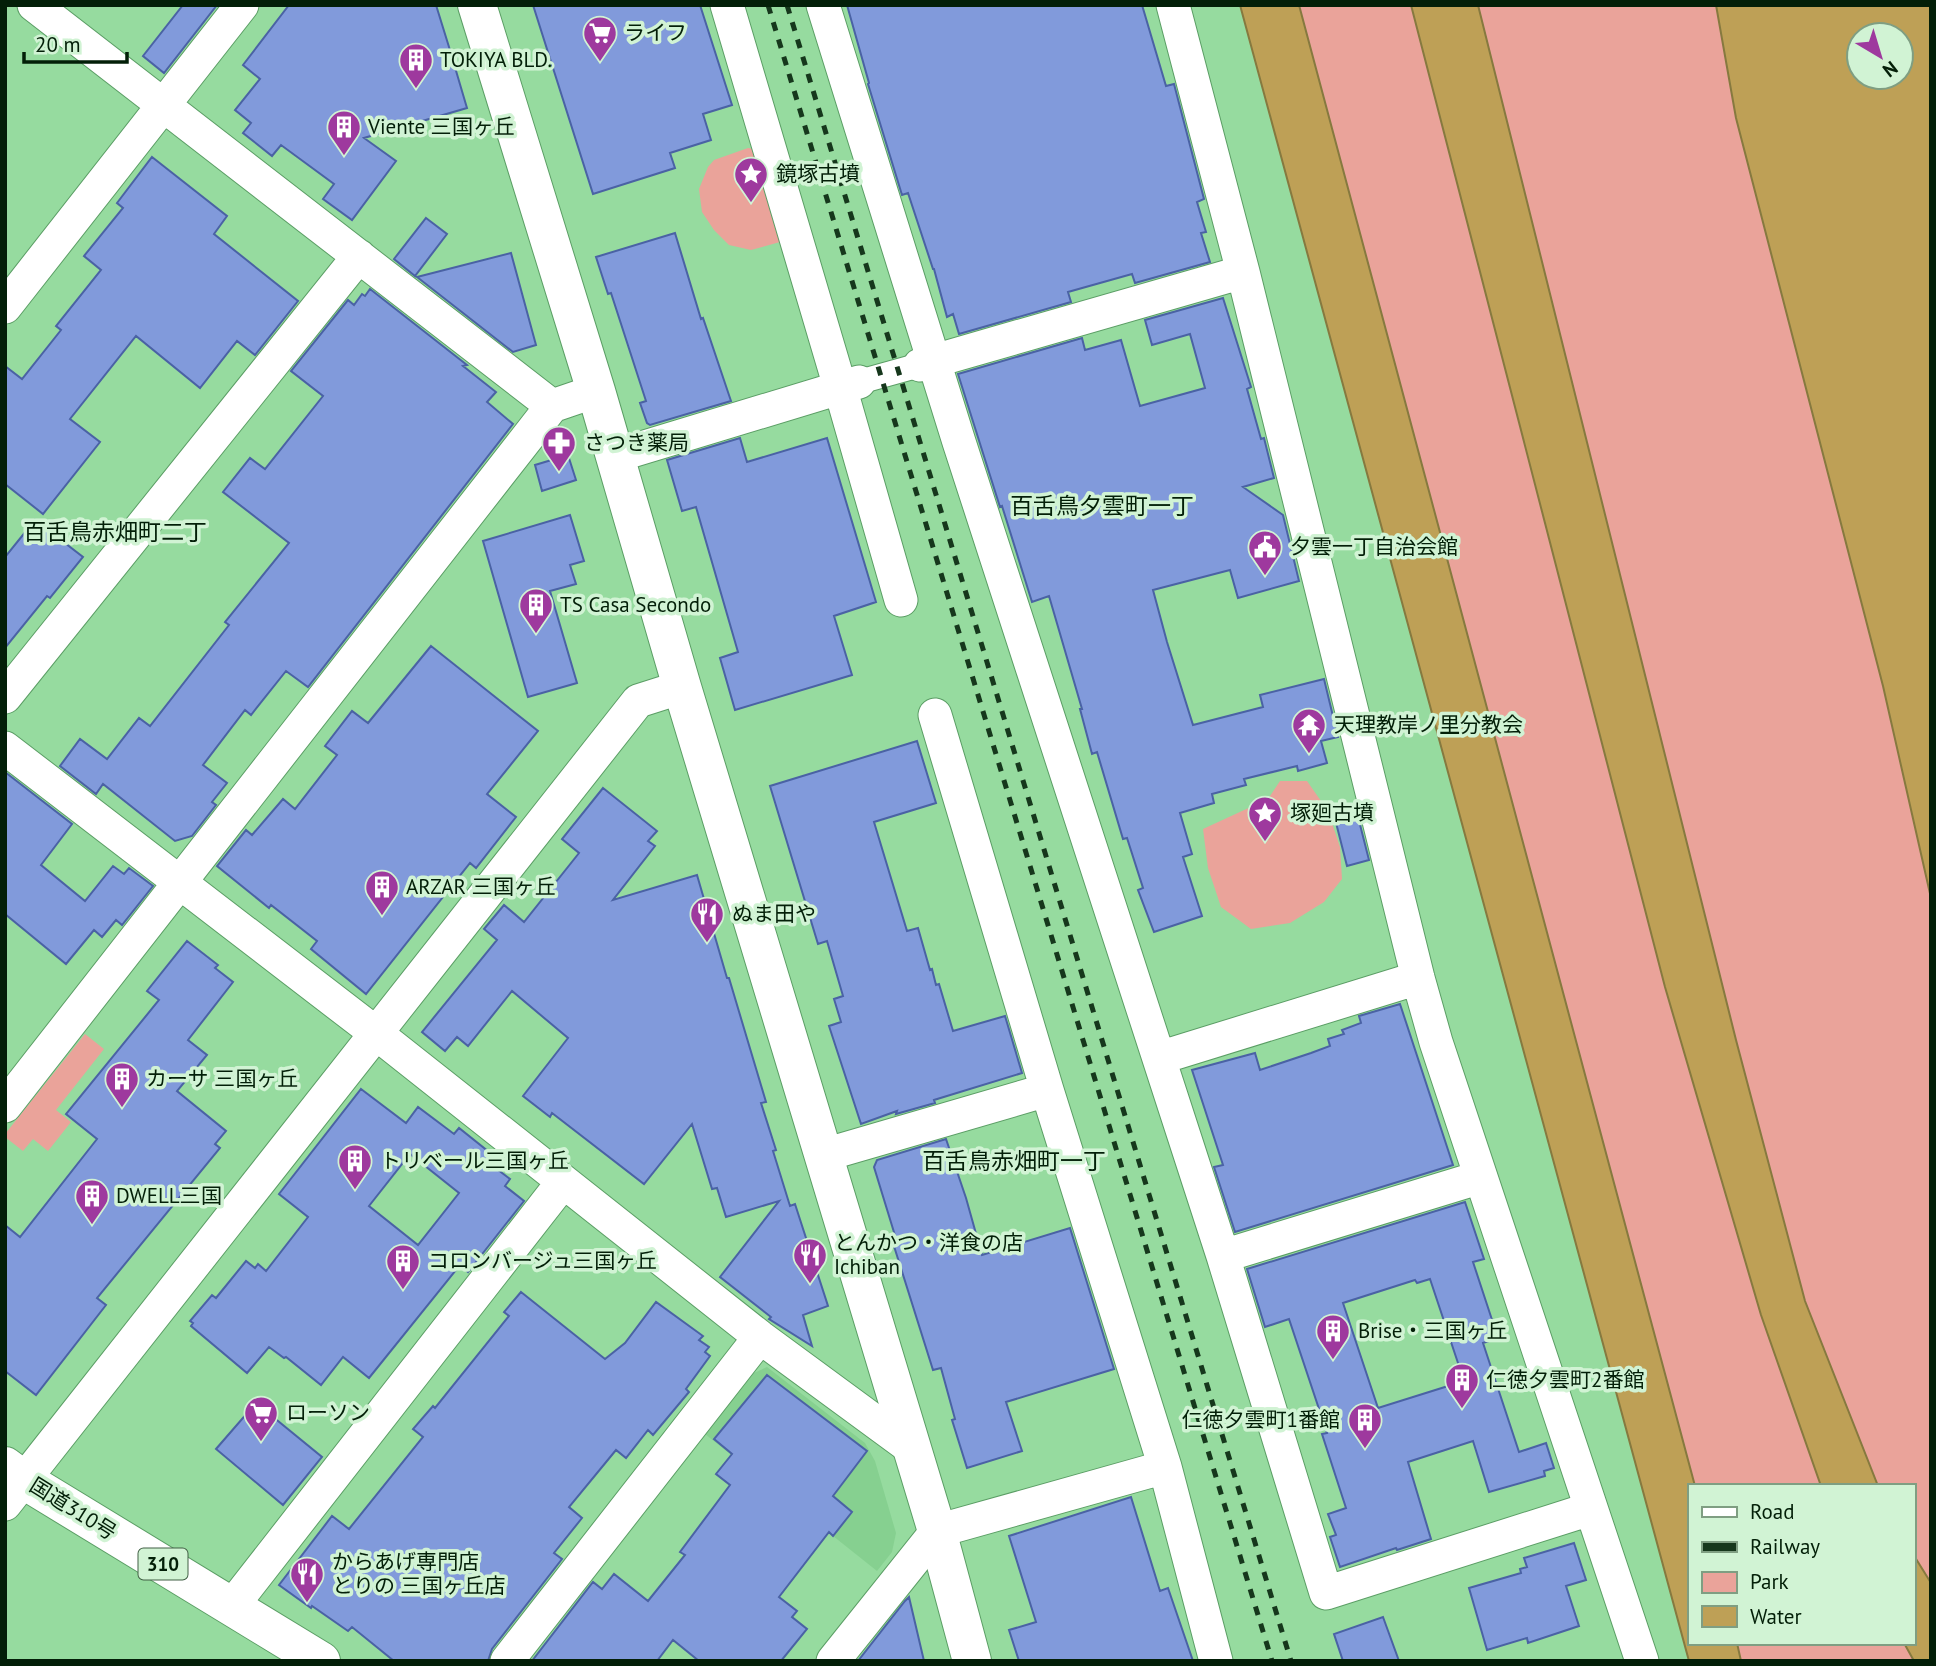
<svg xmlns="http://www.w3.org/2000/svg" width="1936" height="1666" font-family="'PT Sans','Noto Sans JP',sans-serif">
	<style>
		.built { fill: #86d090 }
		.green { fill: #eaa39a }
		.water { fill: #bea056; stroke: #86793f; stroke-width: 2; fill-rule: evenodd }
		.building { fill: #819adb; stroke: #4a62a4; stroke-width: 2; fill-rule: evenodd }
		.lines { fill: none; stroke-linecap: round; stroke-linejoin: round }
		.pedestrian-casing { stroke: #5b9e65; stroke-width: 26 }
		.minor-casing { stroke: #5b9e65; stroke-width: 35 }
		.tertiary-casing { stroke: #5b9e65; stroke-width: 40 }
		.trunk-casing { stroke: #5b9e65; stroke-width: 40 }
		.pedestrian { stroke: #fff; stroke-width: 24 }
		.minor { stroke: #fff; stroke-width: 33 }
		.tertiary { stroke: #fff; stroke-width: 38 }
		.trunk { stroke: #fff; stroke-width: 38 }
		.rail { stroke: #16371c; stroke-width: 5; stroke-dasharray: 9 9; stroke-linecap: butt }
		.labels { text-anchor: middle; stroke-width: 7; stroke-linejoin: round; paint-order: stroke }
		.shield { fill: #d1f3d4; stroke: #415f45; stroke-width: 2 }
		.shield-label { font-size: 19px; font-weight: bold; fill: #031f08 }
		.poi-label { font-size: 21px; fill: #031f08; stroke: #d1f3d4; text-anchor: start }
		.street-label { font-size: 21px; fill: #031f08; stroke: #d1f3d4 }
		.neighbourhood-label { font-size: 23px; fill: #031f08; stroke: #d1f3d4 }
	</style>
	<rect width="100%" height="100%" fill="#96db9f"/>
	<path class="built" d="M767 1367 865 1443 875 1461 896 1533 892 1552 877 1571 705 1434 754 1373Z"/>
	<path class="green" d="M1299 5H1411L1665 987 1761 1315 1821 1486H1695Z
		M1478 5H1716L1736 119 1883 686 1931 898V1583L1913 1554V1486H1878L1805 1302 1736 1040Z
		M748 148 762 150 780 242 751 250 729 245 714 230 702 212 699 189 708 167 714 160Z
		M1280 781H1307L1328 811 1340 847 1342 879 1324 902 1290 923 1251 929 1221 907 1208 868 1203 829 1268 799Z
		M85 1034 104 1049 56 1110 71 1122 48 1151 33 1139 23 1151 5 1137V1134Z
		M1737 1643H1904L1914 1661H1741Z"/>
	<path class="water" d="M1240 5H1299L1695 1486H1689V1643H1737L1741 1661H1689Z
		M1411 5H1478L1736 1040 1805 1301 1878 1486H1821L1761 1315 1665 987Z
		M1716 5H1931V898L1883 686 1736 118ZM1859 35H1901V77H1859Z
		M1913 1554 1931 1583V1661H1914L1904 1643H1913Z"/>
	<path class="building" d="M183 5H217L164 73 143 56Z
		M289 5H436L449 47 467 108 364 138 396 161 352 220 323 199 334 184 281 145 272 156 243 133 251 123 235 110 260 79 243 65Z
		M533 5H700L732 105 703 114 711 140 670 153 675 168 593 194Z
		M847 5H1142L1166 86 1174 84 1204 199 1197 202 1206 232 1201 233 1210 262 1135 283 1132 274 1068 292 1071 302 959 334 953 314 947 317 934 269H933L908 193 902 195 868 84 869 83Z
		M152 157 227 216 214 234 298 301 255 355 237 341 200 388 136 336 70 419 100 442 43 514 5 484V366L22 379 61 330 56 326 101 270 84 256 123 208 117 203Z
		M426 218 447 234 415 276 394 259Z
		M675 233 701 319 703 318 731 401 650 425 647 423 640 403 646 401 611 293 608 294 596 257Z
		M511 253 536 345 513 352 417 277Z
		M370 289 467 365 463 366 496 392 487 402 513 424 308 687 286 671 251 715 245 710 203 765 227 783 212 802 216 805 192 836 175 841 103 784 96 794 60 766 80 739 107 759 139 718 150 726 229 625 225 622 289 543 223 492 250 458 265 469 323 396 291 371 348 300 354 305 362 294 365 296Z
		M1223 298 1251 387 1247 389 1261 439 1264 438 1274 478 1243 487 1283 515 1299 581 1238 598 1230 570 1153 590 1167 642 1193 725 1263 707 1260 695 1324 679 1338 737 1321 741 1327 763 1298 771 1297 766 1244 779 1246 785 1212 794 1214 803 1180 813 1192 854 1183 857 1202 916 1154 932 1138 890 1143 888 1127 838 1123 839 1097 752 1092 754 1080 709H1082L1049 596 1032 602 1002 506 1000 507 958 374 1082 338 1085 350 1121 340 1140 406 1205 388 1190 334 1152 345 1145 320Z
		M740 438 747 462 827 438 876 602 834 616 852 675 735 710 720 658 738 652 696 507 682 511 667 460Z
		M568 455 576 480 542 491 535 465Z
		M570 515 584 561 570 565 576 584 550 591 577 683 528 697 483 541Z
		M35 520 83 557 50 598 47 596 5 648V557Z
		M431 646 538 731 487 794 516 817 476 868 470 863 366 994 311 949 317 941 271 905 269 908 217 866 246 830 252 835 283 799 295 809 337 755 325 746 352 711 368 723Z
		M917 741 936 803 874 822 907 931 918 928 930 970 932 969 936 985 939 984 953 1031 1005 1016 1022 1073 934 1100 935 1103 896 1114 897 1111 861 1124 829 1026 841 1022 834 999 843 996 827 941 818 944 770 786Z
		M5 772 72 824 41 865 85 901 113 866 124 874 129 868 153 886 122 925 116 920 102 937 94 930 66 964 5 914Z
		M603 788 657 831 648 841 655 846 613 900 697 875 727 978H729L743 1025 766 1102 761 1103 776 1150 773 1151 790 1206 795 1204 828 1306 803 1315 812 1346 769 1319 771 1317 720 1277 779 1201 726 1217 717 1188 712 1189 692 1124 644 1184 552 1113 550 1117 523 1096 568 1038 512 991 468 1046 457 1037 445 1051 422 1032 497 940 484 929 504 905 524 922 579 853 562 839Z
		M1355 805 1369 860 1347 866 1333 811Z
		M187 941 218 965 215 968 233 982 188 1040 207 1055 177 1091 226 1131 215 1144 220 1148 97 1298 106 1305 36 1395 5 1371V1225L20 1237 97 1139 66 1114 159 1000 147 991Z
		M1400 1004 1453 1165 1235 1232 1214 1167 1223 1165 1192 1070 1255 1053 1260 1070 1311 1053 1330 1046 1328 1039 1344 1034 1342 1030 1361 1023 1359 1016Z
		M361 1089 406 1123 418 1107 454 1134 459 1128 494 1156 489 1163 510 1179 505 1186 524 1201 468 1272 460 1265 369 1378 343 1357 321 1385 286 1357 284 1358 269 1347 247 1373 191 1326 193 1323 190 1321 212 1295 216 1298 246 1261 255 1268 258 1264 266 1271 308 1217 279 1194ZM410 1154 459 1193 418 1245 369 1206Z
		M946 1139 966 1198 982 1255 1070 1228 1114 1369 1006 1402 1022 1451 967 1468 952 1420 955 1419 941 1368 933 1370 893 1243 897 1242 874 1167 877 1160Z
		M1465 1202 1484 1259 1473 1262 1498 1338 1483 1343 1519 1452 1546 1443 1554 1468 1544 1471 1545 1476 1489 1492 1473 1441 1408 1462 1431 1539 1397 1550 1396 1548 1340 1567 1330 1537 1336 1535 1328 1514 1346 1508 1322 1434 1327 1433 1289 1319 1265 1327 1247 1269ZM1430 1279 1464 1381 1378 1408 1343 1303 1415 1280 1417 1283Z
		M521 1292 605 1359 625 1343 656 1302 703 1336 699 1340 709 1347 705 1352 710 1356 686 1389 689 1392 653 1435 648 1430 626 1458 616 1450 569 1507 582 1518 554 1553 562 1559 492 1649 488 1661H394L352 1627 348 1631 312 1606 311 1608 279 1585 332 1516 349 1529 423 1437 413 1429 433 1406 435 1408 509 1316 504 1312Z
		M767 1375 867 1451 833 1496 852 1512 833 1536 829 1532 779 1597 797 1611 792 1617 807 1629 781 1661H699L673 1640 657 1661H532L593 1582 602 1589 614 1574 648 1601 685 1555 680 1552 730 1485 716 1474 732 1454 714 1439Z
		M256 1403 322 1457 283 1505 216 1449Z
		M1131 1497 1160 1591 1168 1588 1193 1661H1019L1009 1630 1036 1622 1009 1536Z
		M1574 1543 1586 1580 1566 1586 1579 1626 1528 1643 1527 1638 1487 1650 1469 1588 1521 1573 1520 1569 1527 1567 1524 1558Z
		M909 1597 924 1661H858L905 1601Z
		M1383 1617 1399 1661H1343L1334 1634Z"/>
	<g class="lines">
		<g class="pedestrian-casing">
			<path id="pedestrian" d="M859 382 920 365"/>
		</g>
		<g class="minor-casing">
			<path id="minor" d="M34 5 552 406 596 391
				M727 5 840 387 901 600
				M823 5 959 442 1223 1256 1326 1593 1590 1509
				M1173 5 1243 272 1418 978 1436 1042 1642 1661
				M5 307 242 5
				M920 365 1243 272
				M615 456 859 382
				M5 697 359 256
				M935 715 1047 1090 1165 1467 1216 1661
				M5 748 377 1034 760 1337 911 1448
				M1159 1058 1418 978
				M5 1106 552 406
				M824 1155 1047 1090
				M1223 1256 1481 1177
				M5 1504 638 701 682 687
				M232 1606 563 1182
				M507 1661 760 1337
				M833 1661 937 1531 1165 1467"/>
		</g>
		<g class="tertiary-casing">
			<path id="tertiary" d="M477 5 596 391 682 687 937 1531 972 1661"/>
		</g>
		<g class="trunk-casing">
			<path id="trunk" d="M5 1466 24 1480 321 1661"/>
		</g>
		<use href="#pedestrian" class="pedestrian"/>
		<use href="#minor" class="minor"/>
		<use href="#tertiary" class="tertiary"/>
		<use href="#trunk" class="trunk"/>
		<path class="rail" d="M768 5 1272 1661
			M787 5 1291 1661"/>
	</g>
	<defs>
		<g id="supermarket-pin" transform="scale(1.75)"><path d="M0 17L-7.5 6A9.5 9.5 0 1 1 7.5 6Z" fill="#9e399e" stroke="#d1f3d4"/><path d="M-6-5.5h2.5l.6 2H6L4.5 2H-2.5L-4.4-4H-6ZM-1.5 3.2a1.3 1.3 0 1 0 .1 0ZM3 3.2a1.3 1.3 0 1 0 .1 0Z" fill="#fff"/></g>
		<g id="building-pin" transform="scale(1.75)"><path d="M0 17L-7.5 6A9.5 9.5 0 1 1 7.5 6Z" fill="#9e399e" stroke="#d1f3d4"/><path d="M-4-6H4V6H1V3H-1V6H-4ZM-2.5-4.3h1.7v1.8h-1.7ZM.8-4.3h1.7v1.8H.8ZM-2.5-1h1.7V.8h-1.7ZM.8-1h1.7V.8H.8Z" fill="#fff"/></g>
		<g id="sight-pin" transform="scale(1.75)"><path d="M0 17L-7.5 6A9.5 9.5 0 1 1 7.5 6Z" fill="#9e399e" stroke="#d1f3d4"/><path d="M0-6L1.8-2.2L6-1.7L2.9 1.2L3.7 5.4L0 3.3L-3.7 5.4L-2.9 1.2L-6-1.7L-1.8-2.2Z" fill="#fff"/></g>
		<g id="pharmacy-pin" transform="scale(1.75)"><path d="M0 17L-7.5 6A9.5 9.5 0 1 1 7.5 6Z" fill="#9e399e" stroke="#d1f3d4"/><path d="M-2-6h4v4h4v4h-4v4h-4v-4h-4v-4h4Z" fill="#fff"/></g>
		<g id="civic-pin" transform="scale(1.75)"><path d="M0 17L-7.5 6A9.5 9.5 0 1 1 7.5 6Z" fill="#9e399e" stroke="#d1f3d4"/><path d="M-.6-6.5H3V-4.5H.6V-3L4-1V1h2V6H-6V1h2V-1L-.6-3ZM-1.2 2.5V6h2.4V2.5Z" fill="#fff"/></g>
		<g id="temple-pin" transform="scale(1.75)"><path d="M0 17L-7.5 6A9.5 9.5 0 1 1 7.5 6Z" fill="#9e399e" stroke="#d1f3d4"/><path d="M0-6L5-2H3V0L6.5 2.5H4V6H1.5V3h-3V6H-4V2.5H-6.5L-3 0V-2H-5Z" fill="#fff"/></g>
		<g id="restaurant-pin" transform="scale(1.75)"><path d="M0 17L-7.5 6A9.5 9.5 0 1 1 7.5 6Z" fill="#9e399e" stroke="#d1f3d4"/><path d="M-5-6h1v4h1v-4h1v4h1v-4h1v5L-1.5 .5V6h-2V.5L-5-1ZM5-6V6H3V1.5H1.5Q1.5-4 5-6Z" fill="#fff"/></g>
	</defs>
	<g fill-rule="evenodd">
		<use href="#supermarket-pin" x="600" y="33"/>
		<use href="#building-pin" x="416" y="60"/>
		<use href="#building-pin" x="344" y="127"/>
		<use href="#sight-pin" x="751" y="174"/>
		<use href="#pharmacy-pin" x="559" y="443"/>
		<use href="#civic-pin" x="1265" y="547"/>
		<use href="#building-pin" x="536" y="605"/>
		<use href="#temple-pin" x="1309" y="725"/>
		<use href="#sight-pin" x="1265" y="813"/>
		<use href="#building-pin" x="382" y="887"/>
		<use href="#restaurant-pin" x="707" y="914"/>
		<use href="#building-pin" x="122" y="1079"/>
		<use href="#building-pin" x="355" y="1161"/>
		<use href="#building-pin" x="92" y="1196"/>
		<use href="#restaurant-pin" x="810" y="1255"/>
		<use href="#building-pin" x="403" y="1261"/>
		<use href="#building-pin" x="1333" y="1331"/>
		<use href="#building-pin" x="1462" y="1380"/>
		<use href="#supermarket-pin" x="261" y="1413"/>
		<use href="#building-pin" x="1365" y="1420"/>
		<use href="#restaurant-pin" x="307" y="1574"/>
	</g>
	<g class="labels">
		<rect class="shield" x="138.5" y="1548.5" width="49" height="31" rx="5"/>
		<g class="shield-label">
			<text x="163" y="1571">310</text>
		</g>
		<g class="poi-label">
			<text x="624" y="40">ライフ</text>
			<text x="440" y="67">TOKIYA BLD.</text>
			<text x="368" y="134">Viente 三国ヶ丘</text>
			<text x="776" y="181">鏡塚古墳</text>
			<text x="584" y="450">さつき薬局</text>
			<text x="1290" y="554">夕雲一丁自治会館</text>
			<text x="560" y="612">TS Casa Secondo</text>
			<text x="1334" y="732">天理教岸ノ里分教会</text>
			<text x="1290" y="820">塚廻古墳</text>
			<text x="406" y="894">ARZAR 三国ヶ丘</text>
			<text x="732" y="921">ぬま田や</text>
			<text x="146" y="1086">カーサ 三国ヶ丘</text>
			<text x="380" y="1168">トリベール三国ヶ丘</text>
			<text x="116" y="1203">DWELL三国</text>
			<text x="834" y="1250">とんかつ・洋食の店<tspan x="834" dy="24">Ichiban</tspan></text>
			<text x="428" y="1268">コロンバージュ三国ヶ丘</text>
			<text x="1358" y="1338">Brise・三国ヶ丘</text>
			<text x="1486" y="1387">仁徳夕雲町2番館</text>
			<text x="286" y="1420">ローソン</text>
			<text x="1340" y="1427" text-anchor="end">仁徳夕雲町1番館</text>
			<text x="332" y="1569">からあげ専門店<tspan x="332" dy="24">とりの 三国ヶ丘店</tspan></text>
		</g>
		<g class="street-label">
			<text transform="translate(73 1509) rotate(32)" y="7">国道310号</text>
		</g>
		<g class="neighbourhood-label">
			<text x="1102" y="514">百舌鳥夕雲町一丁</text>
			<text x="115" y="540">百舌鳥赤畑町二丁</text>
			<text x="1014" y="1169">百舌鳥赤畑町一丁</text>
		</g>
	</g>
	<rect width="1936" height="1666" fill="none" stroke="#031f08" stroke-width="14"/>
	<rect x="1688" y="1484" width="228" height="161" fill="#d1f3d4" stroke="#7f9e82" stroke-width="2"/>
	<rect x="1702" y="1507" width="35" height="10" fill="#ffffff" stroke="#7f9e82" stroke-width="2"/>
	<text x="1750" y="1519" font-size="21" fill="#031f08">Road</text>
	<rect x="1702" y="1542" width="35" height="10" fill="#16371c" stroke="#7f9e82" stroke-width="2"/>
	<text x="1750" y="1554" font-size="21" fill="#031f08">Railway</text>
	<rect x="1702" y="1572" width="35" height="21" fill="#eaa39a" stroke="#7f9e82" stroke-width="2"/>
	<text x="1750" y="1589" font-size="21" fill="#031f08">Park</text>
	<rect x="1702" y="1606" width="35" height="21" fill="#bea056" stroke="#7f9e82" stroke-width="2"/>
	<text x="1750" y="1624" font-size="21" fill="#031f08">Water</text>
	<g transform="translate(1880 56) rotate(142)"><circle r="33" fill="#d1f3d4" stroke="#7f9e82" stroke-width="2"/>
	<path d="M0-5L12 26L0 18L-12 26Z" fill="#9e399e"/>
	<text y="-10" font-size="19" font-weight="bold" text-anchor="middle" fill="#031f08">N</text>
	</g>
	<path d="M24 52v10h103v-10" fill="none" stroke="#031f08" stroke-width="3.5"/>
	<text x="35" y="52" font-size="21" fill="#031f08" stroke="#d1f3d4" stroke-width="5" paint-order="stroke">20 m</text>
</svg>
